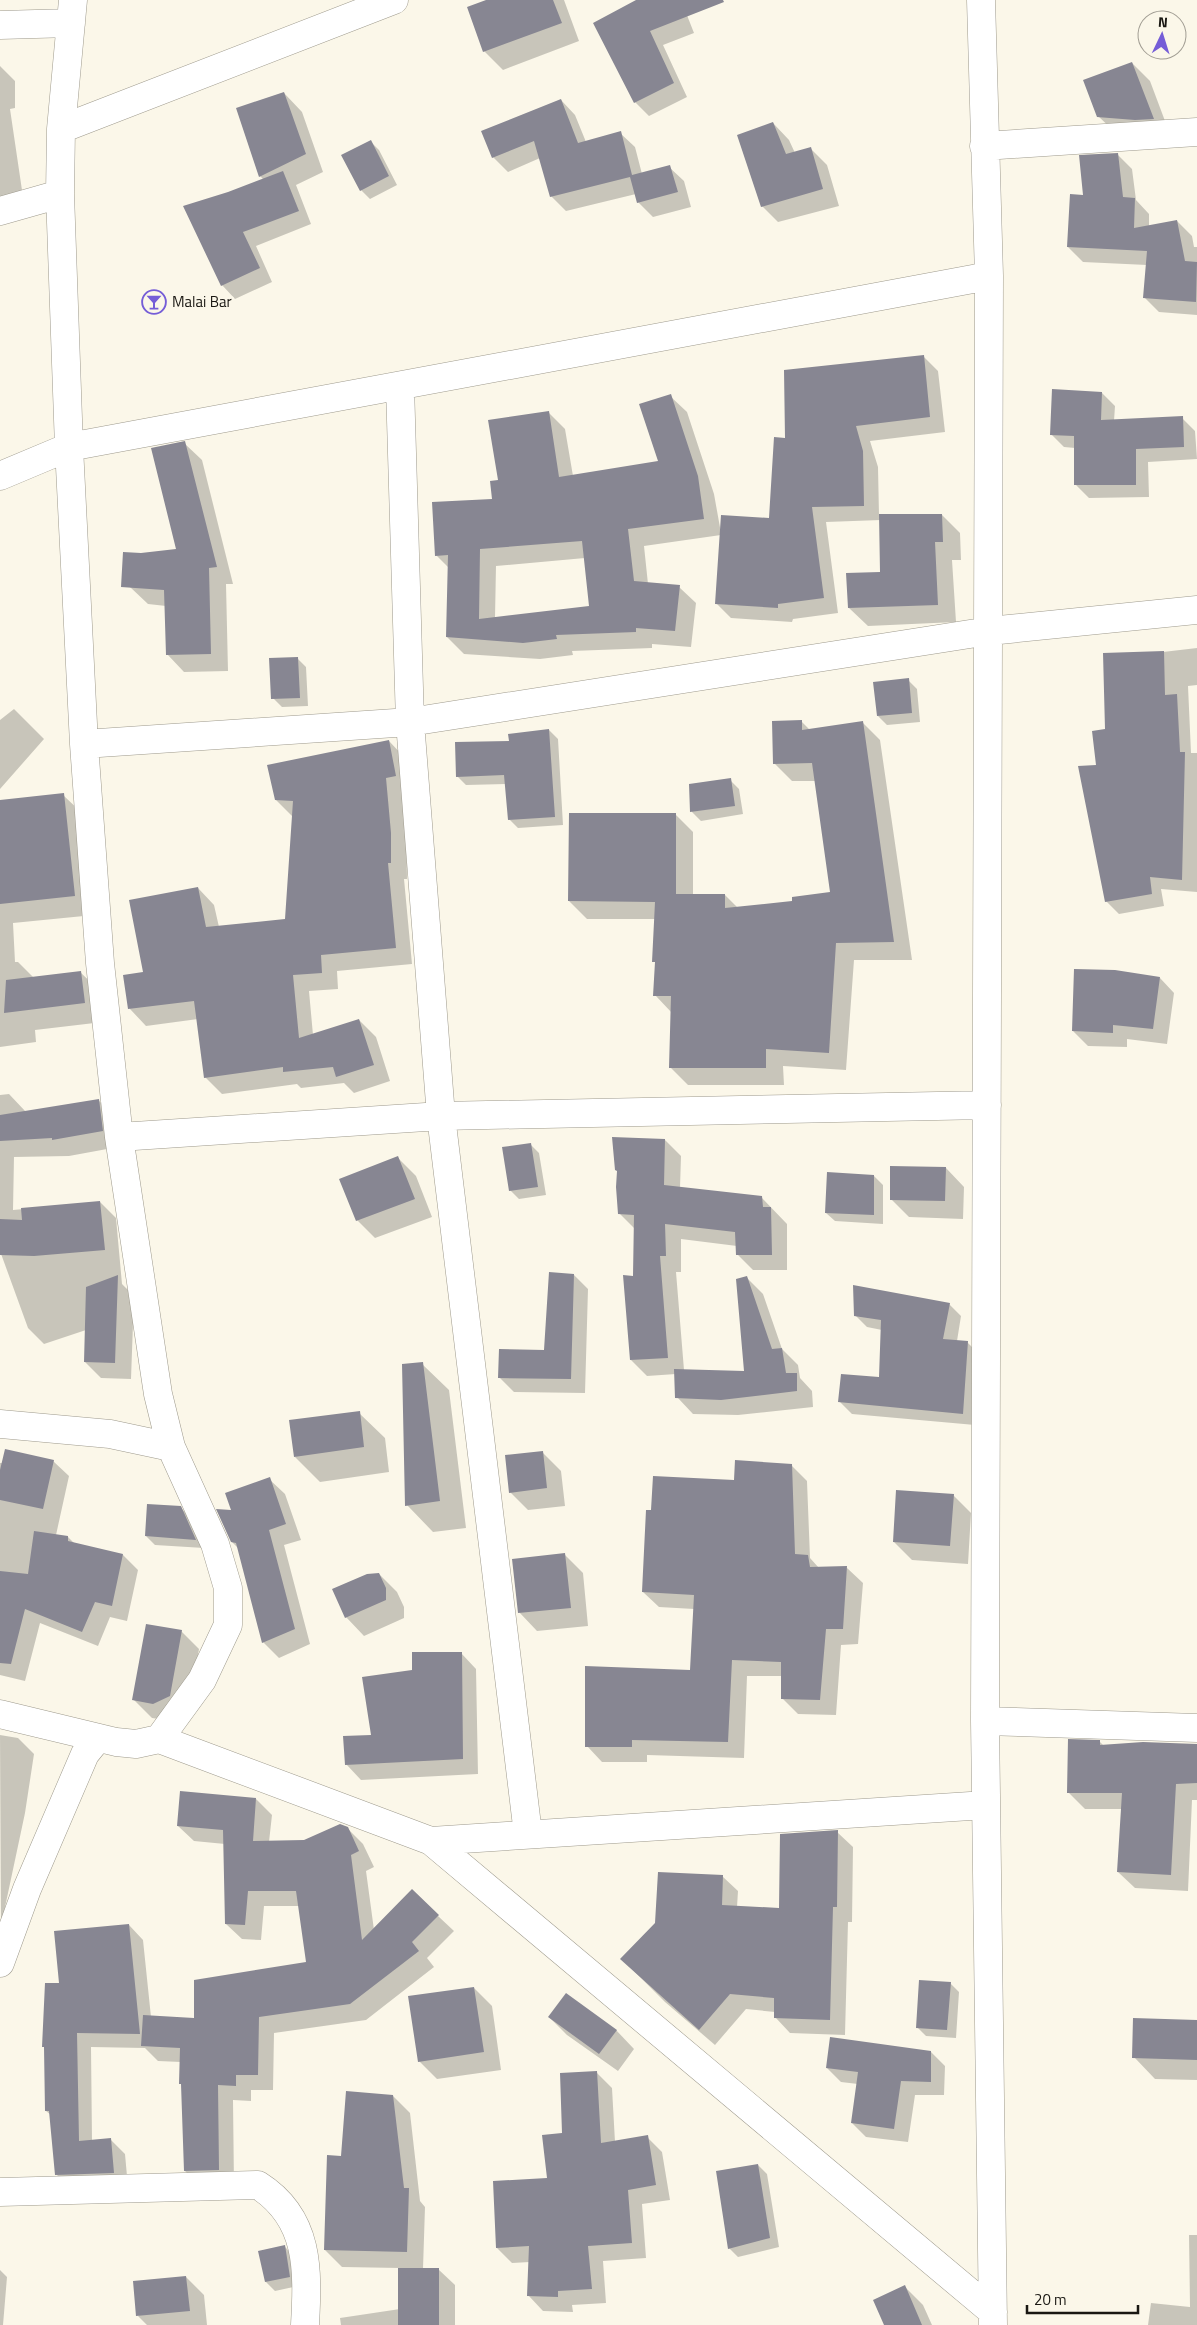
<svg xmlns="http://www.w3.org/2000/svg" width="1197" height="2325" font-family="'Titillium Web',sans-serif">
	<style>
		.shadow { fill: #0003; fill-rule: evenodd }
		.building { fill: #878692; fill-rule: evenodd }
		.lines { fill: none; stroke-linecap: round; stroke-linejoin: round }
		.minor-casing { stroke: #9e9a8d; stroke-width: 29 }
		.minor { stroke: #fff; stroke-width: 28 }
		.labels { text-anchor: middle; stroke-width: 5; stroke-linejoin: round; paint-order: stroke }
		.poi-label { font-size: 15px; fill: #191712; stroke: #fbf7e9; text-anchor: start }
	</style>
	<rect width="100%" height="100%" fill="#fbf7e9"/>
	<path class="shadow" d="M490 0H564L579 41 503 70 484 51Z
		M639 0H681L694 33 663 45 687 97 649 116 635 102Z
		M1132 63 1150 81 1171 137 1117 134 1098 116Z
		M0 66 15 81V108L10 109 23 197 0 200Z
		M284 93 302 112 323 172 296 185 311 224 256 246 272 282 235 299 222 285 264 180 260 176Z
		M561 100 575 115 586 142 620 133 635 147 642 174 669 167 684 181 691 207 653 217 638 202 636 194 566 211 551 196 540 158 508 172 493 157Z
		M773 123 789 140 795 153 811 149 827 165 839 206 778 222 762 206Z
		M370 141 379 150 397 185 370 199 361 190Z
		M1117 154 1132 169 1136 200 1149 214V226L1177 221 1192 236 1194 247H1197V315L1159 312 1144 297 1147 265 1083 262 1068 247 1085 196Z
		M923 356 938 371 945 432 870 441 878 467 879 515H942L960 533 961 560H952L956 622 868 626 849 608 882 573 881 520 826 522 838 613 793 619 792 622 731 618 716 603 721 535 644 546 648 584 679 587 696 603 691 647 652 644V648L572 651 573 655 540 659 464 654 447 637 449 568 436 555 493 500 499 481 548 412 565 429 573 476 660 462 670 396 687 412 714 494 721 533 770 520 787 439ZM585 558 591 608 495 618 496 566Z
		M1102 393 1115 406 1114 421 1182 418 1195 431 1197 459 1148 462 1149 497 1089 498 1076 485 1075 448 1064 447 1051 434Z
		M184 443 202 460 233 584H226L228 671 184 672 167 654 166 606 148 604 130 587 141 554 178 550Z
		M1197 648V685L1188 686 1191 753H1197V892L1161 889 1164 906 1119 914 1106 901 1097 766 1107 730 1163 652Z
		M297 658 306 667 308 706 282 707 273 698Z
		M908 680 917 689 920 722 887 725 878 716Z
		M14 709 44 739 0 789V720Z
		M801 721 810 730 862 722 880 740 912 960H854L846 1070 783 1066 784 1085H688L670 1067 672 1013 655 995V919H587L569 901 675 814 693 832V895H725L738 908 794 902 832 893 816 781H792L774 763Z
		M549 730 558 739 563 825 518 828 509 819 506 784 466 785 457 776 510 742Z
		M389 741 405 758 407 879H404L412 964 337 971 338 989 309 991 313 1035 359 1020 376 1037 390 1081 354 1093 344 1083 301 1088 297 1084 222 1094 205 1077 198 1019 146 1026 130 1009 125 976 145 973 198 888 214 905 219 927 286 920 293 817 276 800Z
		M730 780 739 789 743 814 701 821 692 812 690 785Z
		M63 795 83 814 94 915 13 923 15 962H18L34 978 80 972 100 991 103 1022 35 1030 36 1042 0 1047V801Z
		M1160 978 1174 993 1167 1044 1127 1039V1047L1088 1046 1073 1031Z
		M9 1094 26 1112 98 1100 115 1116 118 1147 69 1156 14 1157 13 1210 100 1202 116 1218 122 1284 134 1296 131 1379 101 1378 85 1362 86 1330 44 1344 28 1328 0 1251V1095Z
		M665 1140 681 1156 680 1188 761 1197 787 1224V1270H753L737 1254V1246L681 1239V1272H676L684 1370 746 1373 747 1278 763 1294 782 1349 798 1365 800 1378 812 1391 813 1407 738 1415 693 1414 677 1397 676 1374 647 1376 631 1360 635 1229 619 1213Z
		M530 1144 539 1153 546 1195 519 1199 510 1190Z
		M398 1158 416 1176 432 1217 375 1238 357 1220Z
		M946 1168 964 1187 963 1219 909 1217 891 1199Z
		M874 1176 883 1185V1224L835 1221 826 1213Z
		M574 1275 588 1289 585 1393 514 1392 500 1378 545 1351Z
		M949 1304 961 1316 957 1341 967 1342 979 1354 975 1425 852 1414 840 1402 880 1379 882 1330 867 1327 855 1315Z
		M422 1364 449 1390 466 1528 433 1532 407 1505Z
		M359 1413 385 1438 389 1472 320 1482 295 1457Z
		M542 1452 561 1471 565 1506 528 1510 510 1492Z
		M53 1461 69 1476 56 1535 68 1537 75 1544 123 1555 138 1570 127 1621 110 1617 98 1646 40 1623 25 1681 0 1675V1463Z
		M791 1465 807 1481 810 1558 819 1568H847L863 1583 858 1644 841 1645 836 1715 798 1714 782 1698V1676H747L744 1758 647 1755V1762H602L587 1746 691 1671 694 1609 659 1607 643 1592 735 1482Z
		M269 1479 285 1494 301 1540 284 1545 310 1644 279 1658 263 1642 238 1548 232 1542 233 1511Z
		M953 1495 971 1513 968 1564 912 1560 894 1542Z
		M180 1507 189 1516 204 1548 155 1545 146 1536Z
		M565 1555 583 1573 588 1626 537 1631 519 1612Z
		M379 1574 397 1592 404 1607V1618L364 1636 346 1617Z
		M181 1631 199 1649 188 1714 172 1721 152 1718 134 1700Z
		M461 1653 476 1669 478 1774 361 1780 346 1764 372 1736Z
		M0 1735 18 1738 34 1754 25 1813 1 1926Z
		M1100 1742 1104 1746 1197 1745V1800H1192L1188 1891 1135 1888 1118 1872 1122 1809H1085L1068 1792Z
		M256 1799 272 1815 269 1842 305 1841 347 1828 363 1844 374 1867 366 1871 374 1930 438 1916 454 1931 427 1958 434 1967 366 2020 274 2033 273 2090H251V2101L233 2100 234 2186 201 2187 185 2171 181 2062 158 2061 145 2048 91 2047 92 2141 110 2139 125 2154 128 2187 71 2189 56 2174 51 2115 46 2111V2049L44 2047 60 1985 129 1925 143 1940 151 2017 195 2019 307 1963 300 1906H264L261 1940 242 1939 226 1924 225 1844 194 1841 178 1826Z
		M837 1832 853 1847 852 1922H848L845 2035 790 2033 775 2017V2012L746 2009 715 2045 665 2002 622 1959 722 1876 738 1891 737 1907 780 1909Z
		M950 1983 959 1992 956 2038 926 2036 917 2027Z
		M474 1988 492 2006 501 2070 437 2079 419 2061Z
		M549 2017 616 2030 634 2049 618 2071 567 2035Z
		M1197 2022V2080L1155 2079 1134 2057Z
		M931 2052 945 2066 944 2095H915L908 2142 866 2137 852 2123 858 2084 841 2082 827 2068Z
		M597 2073 612 2088 615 2142 647 2137 662 2152 670 2200 642 2204 646 2258 603 2261 606 2303 572 2305 573 2312 543 2311 528 2295 530 2262 512 2263 497 2248 548 2179 563 2134Z
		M393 2096 410 2113 420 2201 425 2207 423 2269H438L455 2285V2325H341L340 2318 400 2309V2268L342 2267 325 2250 342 2157Z
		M758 2165 767 2174 779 2247 738 2257 729 2248Z
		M1189 2235H1197V2325H1148L1151 2303 1190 2307Z
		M285 2247 294 2256 298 2286 275 2291 266 2282 260 2252Z
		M0 2270 7 2277 3 2325H0Z
		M186 2277 204 2295 207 2325H147L138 2316Z
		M905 2287 923 2305 932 2325H885Z"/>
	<path class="building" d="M486 0H553L562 23 483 52 467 7Z
		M636 0H723L724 2 650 31 674 83 634 103 593 23Z
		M1132 62 1154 119 1135 120 1097 117 1083 80Z
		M284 92 306 154 259 177 236 108Z
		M561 99 578 143 621 131 632 175 670 165 678 192 637 203 630 177 550 197 534 141 492 158 481 131Z
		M773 122 786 154 811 147 823 189 761 207 737 135Z
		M371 140 389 176 360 191 341 155Z
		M1118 153 1123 197 1135 198 1134 228 1177 220 1185 261 1197 262 1196 302 1143 298 1147 251 1067 247 1070 194 1083 195 1079 155Z
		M283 171 299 211 243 232 260 268 221 286 183 206 228 192Z
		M924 355 930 417 856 426 863 451 864 506 812 507 824 598 778 604V608L715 604 721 515 769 518 774 437 785 438 784 370Z
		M1052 389 1102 392 1101 420 1183 416 1184 447 1136 449V485H1074V436L1050 435Z
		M671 394 698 476 704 519 628 529 634 581 680 585 675 631 636 628V632L556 635 557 639 523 643 446 637 448 555 435 556 432 502 492 499 490 481 498 480 488 420 549 411 559 477 658 461 639 404ZM582 541 589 606 479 619 480 549Z
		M185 441 217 567 209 568 211 654 166 655 164 590 121 587 123 552 141 553 176 549 151 448Z
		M879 514H942L943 542H935L938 605 848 608 846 573 880 572Z
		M1164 651 1165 695 1177 694 1180 752H1185L1182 880 1150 877 1152 894 1105 902 1078 766 1096 765 1092 731 1105 729 1103 653Z
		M298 657 300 698 271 699 269 658Z
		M909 678 912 713 877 716 873 682Z
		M802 720V730L863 721 894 942 836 943 829 1053 766 1049V1068H669L671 996H653L655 962H652L655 902 568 901 569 813H676V894H725V908L792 901V897L830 892 812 763 773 764 772 721Z
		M549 729 555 817 508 820 504 775 456 777 455 742 509 741 508 734Z
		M389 740 396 776 386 778 391 833V863H388L396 948 321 955 322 973 293 975 299 1038 359 1019 374 1065 336 1077 333 1067 283 1072V1067L204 1078 194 1001 128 1009 123 975 143 972 129 900 198 887 206 927 285 919 293 801 275 800 267 765Z
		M731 778 735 806 690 812 689 784Z
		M64 793 75 896 0 904V800Z
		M1074 969 1115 970 1160 977 1153 1029 1113 1025V1033L1072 1031Z
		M81 971 85 1003 4 1013 6 980Z
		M99 1099 103 1131 52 1140V1138L0 1141V1115Z
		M612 1137 665 1139 664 1185 762 1196 763 1207H771L772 1255H736L735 1232 665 1224 666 1256H660L668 1358 630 1360 623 1275 633 1276 634 1215 618 1214 616 1187 617 1171 615 1170Z
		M531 1143 538 1187 509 1191 502 1147Z
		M398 1156 415 1199 356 1221 339 1179Z
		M890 1166 946 1167 945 1201 890 1200Z
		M827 1172 874 1175V1215L825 1213Z
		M100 1201 105 1250 34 1256 0 1255V1219L22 1220 21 1208Z
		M549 1272 574 1274 571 1379 498 1378 499 1349 544 1350Z
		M118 1275 115 1363 84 1362 86 1287Z
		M747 1276 772 1349 782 1348 786 1373H797V1391L721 1400 675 1398 674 1369 744 1371 736 1279Z
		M853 1285 950 1303 943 1339 968 1341 963 1414 838 1402 841 1374 879 1377 881 1320 854 1316Z
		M423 1362 440 1501 405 1506 402 1364Z
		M360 1411 364 1447 294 1457 289 1420Z
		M5 1449 54 1460 43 1509 0 1500V1470Z
		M543 1451 547 1488 509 1493 505 1455Z
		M735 1460 792 1464 795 1554 808 1555 810 1567 847 1566 843 1629H826L820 1700 781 1699V1662L732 1660 728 1742 632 1740V1747H585V1666L690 1670 694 1595 642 1592 646 1510H651L653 1476 734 1480Z
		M270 1477 286 1524 269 1530 295 1629 262 1643 236 1543 231 1542 216 1509 231 1510 225 1493Z
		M896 1490 954 1494 950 1546 893 1542Z
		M147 1504 181 1506 196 1540 145 1536Z
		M34 1531 68 1536V1541L123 1554 112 1606 95 1602 82 1632 25 1609 11 1664 0 1663V1571L28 1574Z
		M565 1553 571 1608 518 1613 512 1559Z
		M379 1573 386 1588V1600L345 1618 332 1589 367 1574Z
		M146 1624 182 1630 170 1696 153 1704 132 1700Z
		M412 1652H462L463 1759 345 1765 343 1736 371 1735 362 1677 412 1670Z
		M1068 1739 1100 1740V1745L1143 1742 1197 1744V1783L1176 1784 1171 1875 1117 1872 1122 1793H1067Z
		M180 1791 256 1798 253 1841 304 1840 340 1824 348 1827 359 1851 351 1855 362 1940 412 1889 439 1915 412 1942 419 1951 350 2004 259 2017 258 2075H236V2086L218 2085 219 2170 184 2171 181 2084H179L180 2048 141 2046 143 2015 194 2018V1980L306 1962 296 1891H248L245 1925 225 1924 223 1830 177 1826Z
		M838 1830 837 1907H833L830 2020 774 2018V1998L730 1994 699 2030 620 1959 655 1923 658 1872 723 1875 722 1905 779 1908 780 1834Z
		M129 1924 140 2034 77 2033 79 2141 111 2138 114 2173 55 2175 49 2111H45L44 2047H42L45 1983H59L54 1931Z
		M919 1980 951 1982 947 2030 916 2028Z
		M474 1987 484 2052 418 2062 408 1996Z
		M566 1993 617 2030 599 2054 548 2017Z
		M1133 2018 1197 2020V2060L1132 2058Z
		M830 2037 931 2051V2082L901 2081 894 2129 851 2123 858 2072 826 2068Z
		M597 2071 601 2143 648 2135 656 2185 628 2190 632 2243 588 2246 592 2289 558 2291V2297L527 2296 529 2246 496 2248 493 2181 547 2178 542 2135 562 2133 560 2073Z
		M346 2091 393 2095 404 2188H409L407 2252 324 2250 327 2155 341 2156Z
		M758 2164 770 2238 728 2249 716 2171Z
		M285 2245 290 2277 265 2282 258 2251Z
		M398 2268H439V2325H398Z
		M186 2276 190 2311 136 2316 133 2281Z
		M905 2285 922 2325H884L873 2300Z"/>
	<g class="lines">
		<g class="minor-casing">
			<path id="minor" d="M73 0 61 129 60 194 69 447 84 744 100 963 119 1137 158 1394 171 1447 215 1544 228 1588V1625L202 1680 159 1739
				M981 0 989 276 985 1721 993 2325
				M0 25 71 23
				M61 129 394 0
				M984 146 1197 132
				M0 211 60 194
				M400 386 410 722 441 1116 528 1834
				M0 476 69 447 989 276
				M84 744 410 722 989 631 1197 610
				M119 1137 441 1116 987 1105
				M0 1424 110 1434 171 1447
				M0 1714 116 1742 136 1744 159 1739 431 1841 986 1805
				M985 1721 1197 1728
				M431 1841 993 2312
				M0 1963 27 1889 85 1754 98 1738
				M0 2192 258 2185C310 2218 308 2270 305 2325"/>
		</g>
		<use href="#minor" class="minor"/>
	</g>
	<defs>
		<g id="bar-ring" transform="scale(1.25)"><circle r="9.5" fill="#fbf7e9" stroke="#755dd7" stroke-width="1.5"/><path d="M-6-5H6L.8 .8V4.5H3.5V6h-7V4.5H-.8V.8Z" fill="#755dd7"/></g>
	</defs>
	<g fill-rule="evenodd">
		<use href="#bar-ring" x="154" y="302"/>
	</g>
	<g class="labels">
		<g class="poi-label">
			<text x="172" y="307">Malai Bar</text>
		</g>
	</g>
	<g transform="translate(1162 35) rotate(4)"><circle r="24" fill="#fbf7e9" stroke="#a19d93"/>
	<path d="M0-4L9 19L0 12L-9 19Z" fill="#755dd7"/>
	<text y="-8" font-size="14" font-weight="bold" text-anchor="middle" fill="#191712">N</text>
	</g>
	<path d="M1027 2305v8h111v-8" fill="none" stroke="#191712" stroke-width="2.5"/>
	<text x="1034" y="2305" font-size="15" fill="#191712" stroke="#fbf7e9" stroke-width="4" paint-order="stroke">20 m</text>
</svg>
